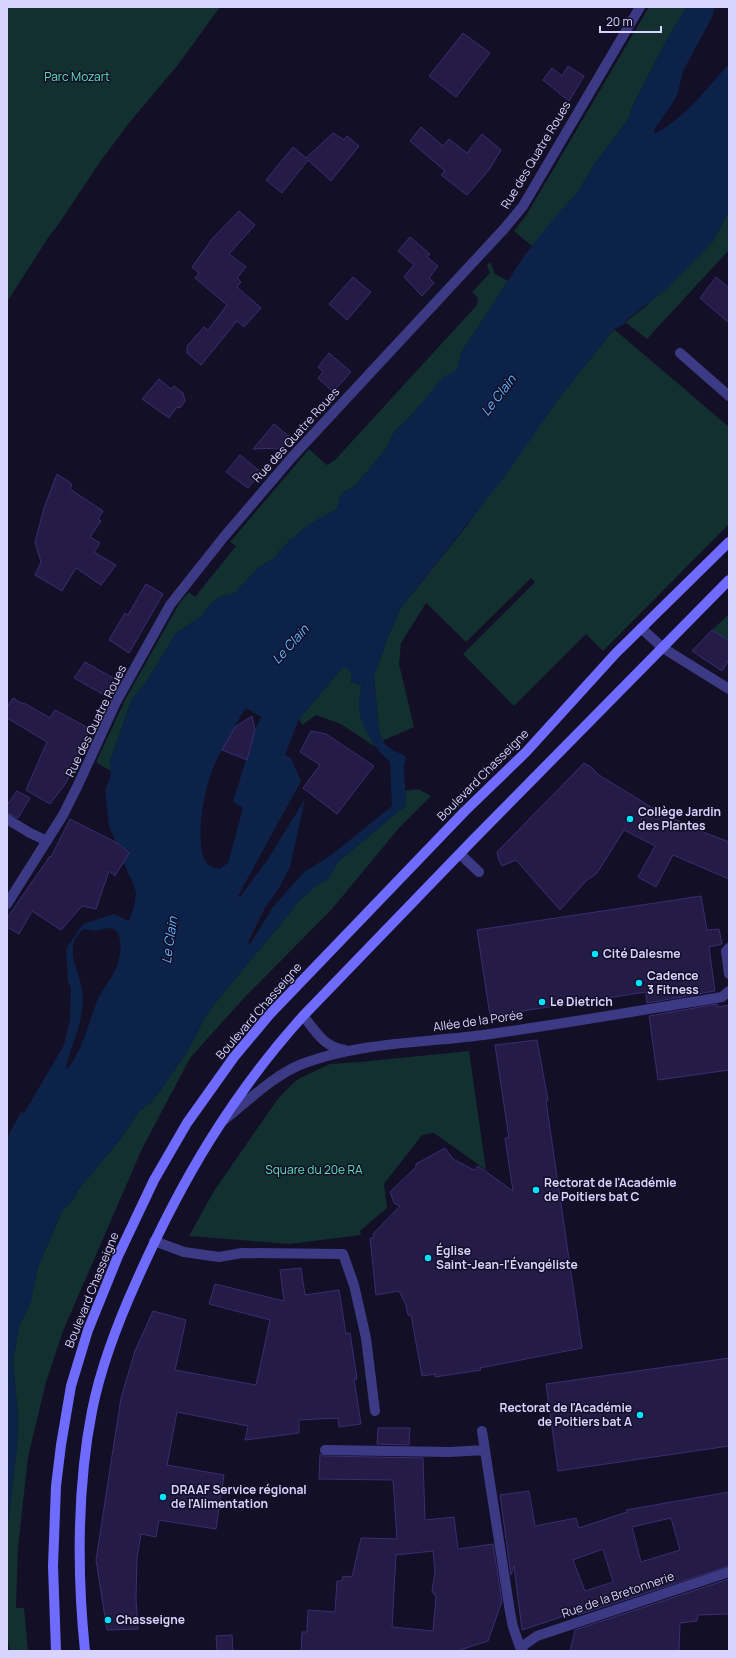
<svg xmlns="http://www.w3.org/2000/svg" width="736" height="1658" font-family="Manrope,sans-serif">
	<style>
		.green { fill: #12302f }
		.water { fill: #0c2248; fill-rule: evenodd }
		.building { fill: #241b47; stroke: #3b2d73; fill-rule: evenodd }
		.lines { fill: none; stroke-linecap: round; stroke-linejoin: round }
		.service { stroke: #3d3a85; stroke-width: 10 }
		.minor { stroke: #3d3a85; stroke-width: 10 }
		.secondary { stroke: #6f6bff; stroke-width: 10 }
		.poi-dot { fill: #00e5ff; stroke: #130f26; stroke-width: 1.5 }
		.labels { text-anchor: middle; stroke-width: 3; stroke-linejoin: round; paint-order: stroke }
		.park-label { font-size: 12px; fill: #5fe0c0; stroke: #130f26 }
		.street-label { font-size: 12px; fill: #d9d4ff; stroke: #130f26 }
		.poi-label { font-size: 12px; font-weight: bold; fill: #d9d4ff; stroke: #130f26; text-anchor: start }
		.water-label { font-size: 13px; font-style: italic; fill: #62b6ff; stroke: #130f26 }
	</style>
	<rect width="100%" height="100%" fill="#130f26"/>
	<path class="green" d="M7 7H220L177 66 129 123 100 162 60 222 48 238 7 302Z
		M649 7H687L669 36 634 103 628 120 595 163 578 192 532 246 514 231 527 214Z
		M729 211V253L727 252 647 339 625 322 645 307 713 241Z
		M490 262 495 274 508 281 461 353 458 369 452 374 444 377 410 417 395 431 386 449 354 487 345 491 340 497 337 509 302 530 278 552 276 557 258 568 235 593 219 597 209 606 202 616 176 633 145 684 132 699 110 762 111 771 97 763V760L125 700 180 602 189 592 195 597 236 546 230 542 309 449 327 465 335 460 477 305 478 298 472 292 490 273 487 265Z
		M614 329 729 427V524L603 651 586 634 514 706 463 654 535 582 531 578 466 642 426 603 401 643 399 664 414 727 382 741 379 732 374 676 388 637 400 609 468 524 559 398Z
		M729 614V641L712 630Z
		M342 668H347L352 673 351 682 362 684 359 707 375 747 341 724 316 715 302 725 299 719Z
		M418 789 431 796 399 828 332 909 244 998 190 1058 142 1149 63 1331 46 1382 28 1457 18 1548 16 1608H24L28 1651H10L7 1634V1531L17 1446 18 1417 13 1361 19 1326 30 1304 38 1267 62 1211 74 1199 77 1191 122 1137 139 1111 150 1103 157 1095 187 1052 205 1017 215 1003 302 898 318 884 328 879 339 861 406 805 405 791Z
		M469 1051 486 1170 434 1133 422 1135 384 1184 387 1208 360 1231 361 1235 290 1244 189 1236 214 1191 277 1100 292 1084 300 1078 330 1064 359 1062Z"/>
	<path class="water" d="M687 7H716L710 21 683 71 678 92 674 101 654 130V132L656 133C686 117 706 89 729 64V211L713 241 668 288 625 321V324L614 329 559 398 506 475 400 609 388 637 374 676 379 732C384 749 392 748 406 757L404 767 406 805 339 861 328 880 318 884 302 898 215 1003 205 1017 187 1052 157 1095 150 1103 139 1111 122 1137 77 1191 74 1199 62 1211 38 1267 30 1304 19 1327 13 1361 18 1417 17 1446 7 1531V1138L21 1112 24 1113 64 1045 70 1019 71 987 68 982 66 949 83 924 114 914 129 921 134 907 136 893 134 885 123 862 119 844 116 842 109 826 105 791 111 775 110 762 132 699 145 684 176 633 202 616 209 606 219 597 235 593 258 568 276 557 278 552 287 544 288 540C295 538 298 533 303 529 314 521 325 515 337 509L340 497 345 491 354 487 386 449 395 431 410 417 444 376C458 372 459 366 461 353L524 256 560 211 578 192 595 163 628 120 634 103 669 36ZM342 668H347L352 673 351 681 357 685 362 684C361 691 359 699 359 706 359 725 376 750 390 762L392 806 330 856 304 872 273 907 250 944 248 942 266 906 279 888 290 867 305 799 268 859 240 897 238 896 301 781 291 758 285 755 299 719ZM246 708 261 717 255 730 233 802 243 808 228 863 219 869C216 868 212 867 210 866 192 854 204 794 210 776 215 761 224 746 232 732 237 724 240 716 246 708ZM108 928C125 928 121 955 117 966 112 979 102 989 97 1001 88 1024 83 1050 67 1069L66 1067C72 1042 86 1018 82 990 80 974 69 958 74 942 75 938 80 933 83 929L96 931Z"/>
	<path class="building" d="M463 33 490 53 456 97 429 76Z
		M568 66 584 76 569 101 543 80 552 68 562 76Z
		M421 127 443 146 449 139 467 153 482 134 501 150 489 170 467 195 441 175 445 171 410 141Z
		M333 133 344 140 347 136 359 146 331 181 308 160 282 193 266 180 293 147 306 158Z
		M239 211 255 225 229 254 246 267 237 278 241 282 237 287 261 308 244 327 237 321 201 365 187 353V346L204 327 208 330 227 305 195 278 199 273 192 267 212 239Z
		M410 237 430 254 427 257 438 266 429 278 434 283 422 296 404 277 414 265 398 251Z
		M353 277 371 292 347 320 329 304Z
		M716 277 729 288V323L700 298Z
		M329 353 351 372 333 392 318 378 323 372 318 367Z
		M159 379 171 389 174 386 183 393 185 401 181 407 176 408 169 418 142 399Z
		M274 424 291 438 283 448 253 449Z
		M240 455 261 472 248 488 226 472Z
		M57 474 72 484 70 489 103 511 98 519 101 521 90 537 100 543 94 552 116 565 101 585 76 568 62 591 35 575 41 562 35 542 44 508Z
		M146 584 163 594 129 653 109 640 125 613 128 615Z
		M712 630 729 641V659L722 671 692 651Z
		M85 662 115 679 106 696 74 678Z
		M13 698 23 704 24 703 50 718 55 710 90 729 77 753 80 755 66 783 50 804 26 790 47 742 7 718V707Z
		M252 716 255 730 247 760 222 750 235 727Z
		M311 731 326 734 374 766 337 814 303 788 320 765 300 752Z
		M584 763 591 767 599 775 656 810 698 830 729 842V879L673 855 656 887 638 877 655 846 624 830 597 873 586 881 560 910 516 860 502 866 498 858 497 852Z
		M17 791 30 798 18 818 7 813V805Z
		M70 819 119 844 129 853 115 876 109 871 96 909 82 906 61 930 32 911 19 934 7 927V918L50 856 51 857Z
		M701 896 707 930 719 929 722 944 709 947 715 991 647 1003 646 992 490 1016 477 930Z
		M717 1004 718 1007 729 1005V1070L658 1080 649 1016Z
		M537 1040 548 1100 546 1101 582 1348 480 1368 481 1370 435 1377V1374L422 1376 411 1315H408L406 1305 399 1291 376 1295 370 1238H374L373 1234 400 1206 394 1203 390 1192 416 1167V1164L445 1148 453 1159 474 1170 478 1166 513 1191 505 1138H509L495 1045Z
		M301 1268 305 1295 339 1290 346 1334 350 1333 357 1379H354L361 1424 339 1427 338 1418 299 1420V1433L245 1440 248 1426 177 1412 167 1465 224 1475 216 1529 159 1520 156 1537 141 1534 137 1557 136 1599 138 1629 107 1630 96 1560 121 1398 135 1351 153 1311 186 1320 175 1370 256 1385 270 1320 209 1304 215 1284 284 1301 280 1270Z
		M729 1358V1446L558 1471 546 1384Z
		M378 1428H410L409 1445 377 1444Z
		M320 1454 325 1456 423 1458 425 1520 454 1517 458 1549 493 1544 502 1601 488 1641 457 1651H301L302 1632H307L308 1610 335 1612 337 1581H342L343 1576 352 1577 361 1538 397 1539 393 1480 319 1479ZM433 1551 435 1572 432 1591 436 1597 433 1631 392 1627 396 1555Z
		M529 1491 535 1526 576 1518 579 1528 627 1512 626 1510 729 1492V1566L578 1615 579 1611 522 1630 514 1566 511 1575 500 1495ZM671 1518 680 1550 641 1562 632 1527ZM603 1549 613 1582 585 1591 573 1560Z
		M729 1579V1614L698 1615 697 1621 680 1623 679 1651H570L575 1630Z
		M232 1635 233 1651H217L216 1636Z"/>
	<g class="lines">
		<path class="service" d="M680 353 729 396
			M460 854 479 872
			M154 1241 184 1252 219 1257 242 1253 343 1254 354 1285 366 1338 375 1411
			M482 1431 510 1612 513 1627 521 1650
			M325 1450 450 1452 485 1450"/>
		<path class="minor" d="M641 628 663 648 729 689
			M7 819 30 833 47 841
			M7 904 63 815 78 785 116 702 170 605 181 591 223 538 293 456 504 229 523 206 640 7
			M729 948 726 951 729 974
			M303 1016C317 1032 322 1046 345 1050
			M224 1120C247 1102 274 1075 302 1064 360 1042 423 1043 483 1035 563 1024 642 1010 722 997L729 991
			M521 1651 524 1645 537 1636 729 1572"/>
		<path class="secondary" d="M56 1651 53 1566 56 1486 61 1445 71 1386 88 1330 118 1256 154 1180 187 1123 234 1057 270 1014 465 811 526 752 616 653 729 542
			M85 1651C77 1574 77 1487 92 1411 101 1365 118 1322 137 1280 181 1181 231 1096 303 1016L471 842 729 580"/>
	</g>
	<g class="poi-dot">
		<circle cx="630" cy="819" r="4"/>
		<circle cx="595" cy="954" r="4"/>
		<circle cx="639" cy="983" r="4"/>
		<circle cx="542" cy="1002" r="4"/>
		<circle cx="536" cy="1190" r="4"/>
		<circle cx="428" cy="1258" r="4"/>
		<circle cx="640" cy="1415" r="4"/>
		<circle cx="163" cy="1497" r="4"/>
		<circle cx="108" cy="1620" r="4"/>
	</g>
	<g class="labels">
		<g class="park-label">
			<text x="77" y="81">Parc Mozart</text>
			<text x="314" y="1174">Square du 20e RA</text>
		</g>
		<g class="street-label">
			<text transform="translate(536 155) rotate(-59)" y="4">Rue des Quatre Roues</text>
			<text transform="translate(296 435) rotate(-48)" y="4">Rue des Quatre Roues</text>
			<text transform="translate(96 721) rotate(-64)" y="4">Rue des Quatre Roues</text>
			<text transform="translate(483 775) rotate(-45)" y="4">Boulevard Chasseigne</text>
			<text transform="translate(259 1011) rotate(-49)" y="4">Boulevard Chasseigne</text>
			<text transform="translate(478 1021) rotate(-8)" y="4">Allée de la Porée</text>
			<text transform="translate(92 1290) rotate(-68)" y="4">Boulevard Chasseigne</text>
			<text transform="translate(618 1595) rotate(-19)" y="4">Rue de la Bretonnerie</text>
		</g>
		<g class="poi-label">
			<text x="638" y="816">Collège Jardin<tspan x="638" dy="14">des Plantes</tspan></text>
			<text x="603" y="958">Cité Dalesme</text>
			<text x="647" y="980">Cadence<tspan x="647" dy="14">3 Fitness</tspan></text>
			<text x="550" y="1006">Le Dietrich</text>
			<text x="544" y="1187">Rectorat de l'Académie<tspan x="544" dy="14">de Poitiers bat C</tspan></text>
			<text x="436" y="1255">Église<tspan x="436" dy="14">Saint-Jean-l'Évangéliste</tspan></text>
			<text x="632" y="1412" text-anchor="end">Rectorat de l'Académie<tspan x="632" dy="14">de Poitiers bat A</tspan></text>
			<text x="171" y="1494">DRAAF Service régional<tspan x="171" dy="14">de l'Alimentation</tspan></text>
			<text x="116" y="1624">Chasseigne</text>
		</g>
		<g class="water-label">
			<text transform="translate(498 395) rotate(-52)" y="5">Le Clain</text>
			<text transform="translate(290 644) rotate(-48)" y="5">Le Clain</text>
			<text transform="translate(169 940) rotate(-82)" y="5">Le Clain</text>
		</g>
	</g>
	<rect width="736" height="1658" fill="none" stroke="#d9d4ff" stroke-width="16"/>
	<path d="M600 26v6h61v-6" fill="none" stroke="#d9d4ff" stroke-width="2"/>
	<text x="606" y="26" font-size="12" fill="#d9d4ff" stroke="#130f26" stroke-width="3" paint-order="stroke">20 m</text>
</svg>
